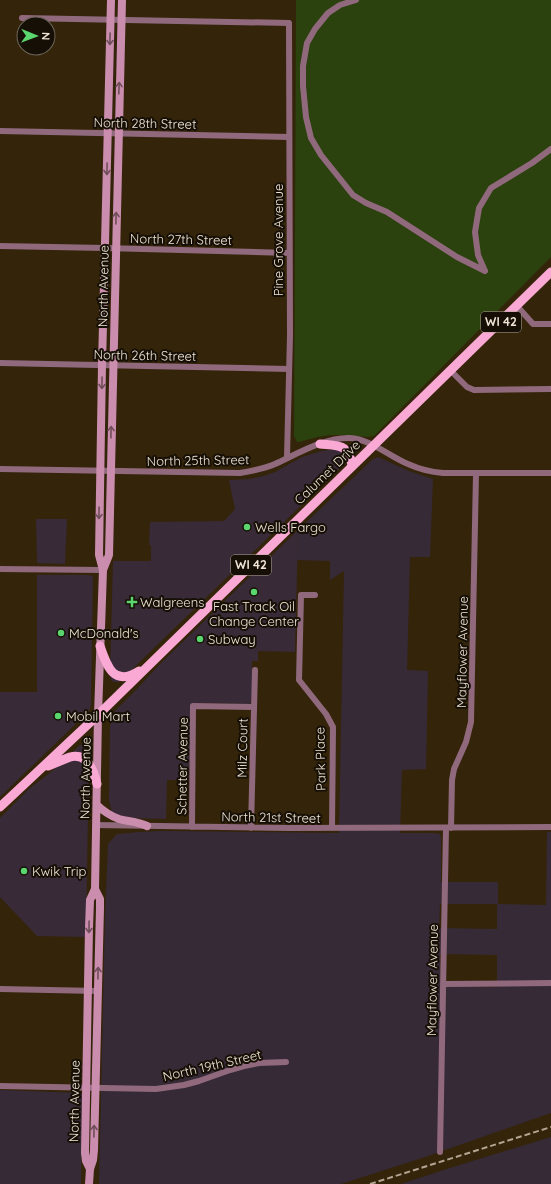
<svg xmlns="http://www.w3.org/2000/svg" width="551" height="1184" font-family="Quicksand,sans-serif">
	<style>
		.commercial { fill: #382a37 }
		.industrial { fill: #372a37; fill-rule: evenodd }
		.green { fill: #2b410e }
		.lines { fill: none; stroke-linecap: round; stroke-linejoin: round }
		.street { stroke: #90697d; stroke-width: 6 }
		.secondary { stroke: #cb8dae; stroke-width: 8 }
		.primary { stroke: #f9a9d4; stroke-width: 9 }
		.rail { stroke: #b2a693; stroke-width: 2; stroke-dasharray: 6 3; stroke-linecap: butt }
		.oneway { stroke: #704e5a }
		.poi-dot { fill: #5bd56e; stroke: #160f05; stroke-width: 1.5 }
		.labels { text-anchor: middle; stroke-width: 4; stroke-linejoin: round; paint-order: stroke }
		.shield { fill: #160f05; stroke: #afa597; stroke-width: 1 }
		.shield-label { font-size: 12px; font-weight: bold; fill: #f0e5d6 }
		.street-label { font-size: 13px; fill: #f0e5d6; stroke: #160f05 }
		.poi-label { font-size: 13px; fill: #f0e5d6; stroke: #160f05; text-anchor: start }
	</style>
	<rect width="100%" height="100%" fill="#34240a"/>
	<path class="commercial" d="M327 450H342L347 461 119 682H113L111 679 110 676 113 561H151V545H149L150 522 224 521 235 509 229 480 249 479 263 476 275 472 302 457 318 452Z
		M36 519H67L65 564 37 563Z
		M298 530 295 652 258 651V661H252V698L250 704 200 703 191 710 189 780H167L166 819 123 818 112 813 109 800 110 727 112 716 115 711 137 689 159 665Z
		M37 575H88L92 576 93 578 91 705 89 711 0 797V692H37Z
		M83 744 88 747 89 750 86 937 37 936 0 897V818L29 789 52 771 79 746Z"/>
	<path class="industrial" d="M378 457 409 471 433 479 430 557H410L407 670 428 671 426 769 402 770 400 833H435L440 834 441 839V882H498V904L546 905 547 832H551V1113L425 1157 341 1184H99L105 918 108 844 114 837 117 834 139 832 160 831 339 833 344 571 330 580V561L297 560 298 530 373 459ZM440 904H497V929L439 928ZM440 954 497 955V987L440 986Z
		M0 1090 81 1093 82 1095 81 1184H0Z
		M551 1137V1184H401L450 1168Z"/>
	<path class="green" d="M296 0H551V257L374 436 367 437 348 435H330L318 437 299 442H297L294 436Z"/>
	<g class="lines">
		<path class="street" d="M356 0 340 5 328 13 315 29 307 43 303 66V86L306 117 311 138 321 155 353 195 366 203 387 212 457 257 485 271
			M22 18 289 23 290 335 287 457
			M0 131 289 137
			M0 246 105 248 289 253
			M485 271 478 255 475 232 479 208 491 188 532 163 551 149
			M517 306 533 324H551
			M0 363 289 369
			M451 371 467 387 474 390 551 389
			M0 469 240 473C252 471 264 469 275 464 297 454 325 437 350 438 370 439 389 456 408 464 419 469 431 472 443 473H551
			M0 569 103 570
			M315 595H301L299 680 326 714 333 727 332 828
			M96 825 290 828 551 827
			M192 827 193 706 254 707
			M251 828 255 670
			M451 828 452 780 454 769 466 742 471 722 476 474
			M443 984 551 983
			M0 989 98 991
			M0 1086 156 1089 184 1085 199 1081 230 1070 244 1066 259 1063 286 1062
			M440 1152 446 828"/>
		<path class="secondary" d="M103 570 109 555 122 0
			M97 805C103 811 111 816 119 819 129 822 136 821 147 826
			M90 1169 86 1161 85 1153 89 928 90 900 95 889 98 715 103 570 99 555 102 365 111 0
			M89 1184 90 1169 93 1160 94 1150 100 908V899L95 889"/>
		<path class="primary" d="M320 444C340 446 349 444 352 466
			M100 646C107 667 114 687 139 671
			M48 766 70 757C87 752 94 771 97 784
			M0 807 98 715 551 272"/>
		<path class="rail" d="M370 1184 551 1127"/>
	</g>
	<defs><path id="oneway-shaft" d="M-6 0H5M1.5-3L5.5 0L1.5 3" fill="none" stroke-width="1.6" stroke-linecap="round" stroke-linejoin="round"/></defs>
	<g class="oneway">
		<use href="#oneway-shaft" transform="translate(110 39) rotate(91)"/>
		<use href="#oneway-shaft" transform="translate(119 88) rotate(-88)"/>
		<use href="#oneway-shaft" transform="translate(107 169) rotate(91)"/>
		<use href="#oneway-shaft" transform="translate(116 218) rotate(-89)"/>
		<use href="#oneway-shaft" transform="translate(102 383) rotate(91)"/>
		<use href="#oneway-shaft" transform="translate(111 432) rotate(-89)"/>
		<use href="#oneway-shaft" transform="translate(99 513) rotate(91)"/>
		<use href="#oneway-shaft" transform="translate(89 927) rotate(91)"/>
		<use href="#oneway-shaft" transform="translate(98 973) rotate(-89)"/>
		<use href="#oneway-shaft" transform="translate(94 1131) rotate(-89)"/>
	</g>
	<g class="poi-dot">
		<circle cx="247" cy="527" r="4"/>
		<circle cx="254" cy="592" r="4"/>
		<path d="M130 596h4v4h4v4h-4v4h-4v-4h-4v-4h4z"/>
		<circle cx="61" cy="633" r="4"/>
		<circle cx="200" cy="639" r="4"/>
		<circle cx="58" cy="716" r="4"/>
		<circle cx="24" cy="871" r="4"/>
	</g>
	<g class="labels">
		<g class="shield">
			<rect x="481" y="312" width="40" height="20" rx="3"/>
			<rect x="231" y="555" width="40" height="20" rx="3"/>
		</g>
		<g class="shield-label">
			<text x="501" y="326">WI 42</text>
			<text x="251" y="569">WI 42</text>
		</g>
		<g class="street-label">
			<text transform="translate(145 123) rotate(1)" y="5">North 28th Street</text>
			<text transform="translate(181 239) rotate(1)" y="5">North 27th Street</text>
			<text transform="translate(278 240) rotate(-90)" y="5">Pine Grove Avenue</text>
			<text transform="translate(103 286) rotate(-89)" y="5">North Avenue</text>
			<text transform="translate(145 355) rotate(1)" y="5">North 26th Street</text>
			<text transform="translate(198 460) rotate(-1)" y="5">North 25th Street</text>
			<text transform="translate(327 472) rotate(-44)" y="5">Calumet Drive</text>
			<text transform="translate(462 652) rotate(-89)" y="5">Mayflower Avenue</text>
			<text transform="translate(242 748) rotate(-89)" y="5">Milz Court</text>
			<text transform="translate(320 759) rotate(-91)" y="5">Park Place</text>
			<text transform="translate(182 766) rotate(-89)" y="5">Schetter Avenue</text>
			<text transform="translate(85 778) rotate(-89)" y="5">North Avenue</text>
			<text transform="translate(271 817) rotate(1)" y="5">North 21st Street</text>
			<text transform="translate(432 980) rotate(-89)" y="5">Mayflower Avenue</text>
			<text transform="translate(212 1065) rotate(-13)" y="5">North 19th Street</text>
			<text transform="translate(74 1101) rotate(-89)" y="5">North Avenue</text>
		</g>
		<g class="poi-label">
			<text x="255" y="532">Wells Fargo</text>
			<text x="140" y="607">Walgreens</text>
			<text x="254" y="611" text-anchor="middle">Fast Track Oil<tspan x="254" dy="15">Change Center</tspan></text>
			<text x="69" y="638">McDonald's</text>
			<text x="208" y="644">Subway</text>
			<text x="66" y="721">Mobil Mart</text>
			<text x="32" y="876">Kwik Trip</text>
		</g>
	</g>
	<g transform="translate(36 36) rotate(91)"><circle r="19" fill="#160f05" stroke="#6d6559"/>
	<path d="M0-3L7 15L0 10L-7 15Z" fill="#5bd56e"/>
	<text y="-6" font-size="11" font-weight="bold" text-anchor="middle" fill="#f0e5d6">N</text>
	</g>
</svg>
